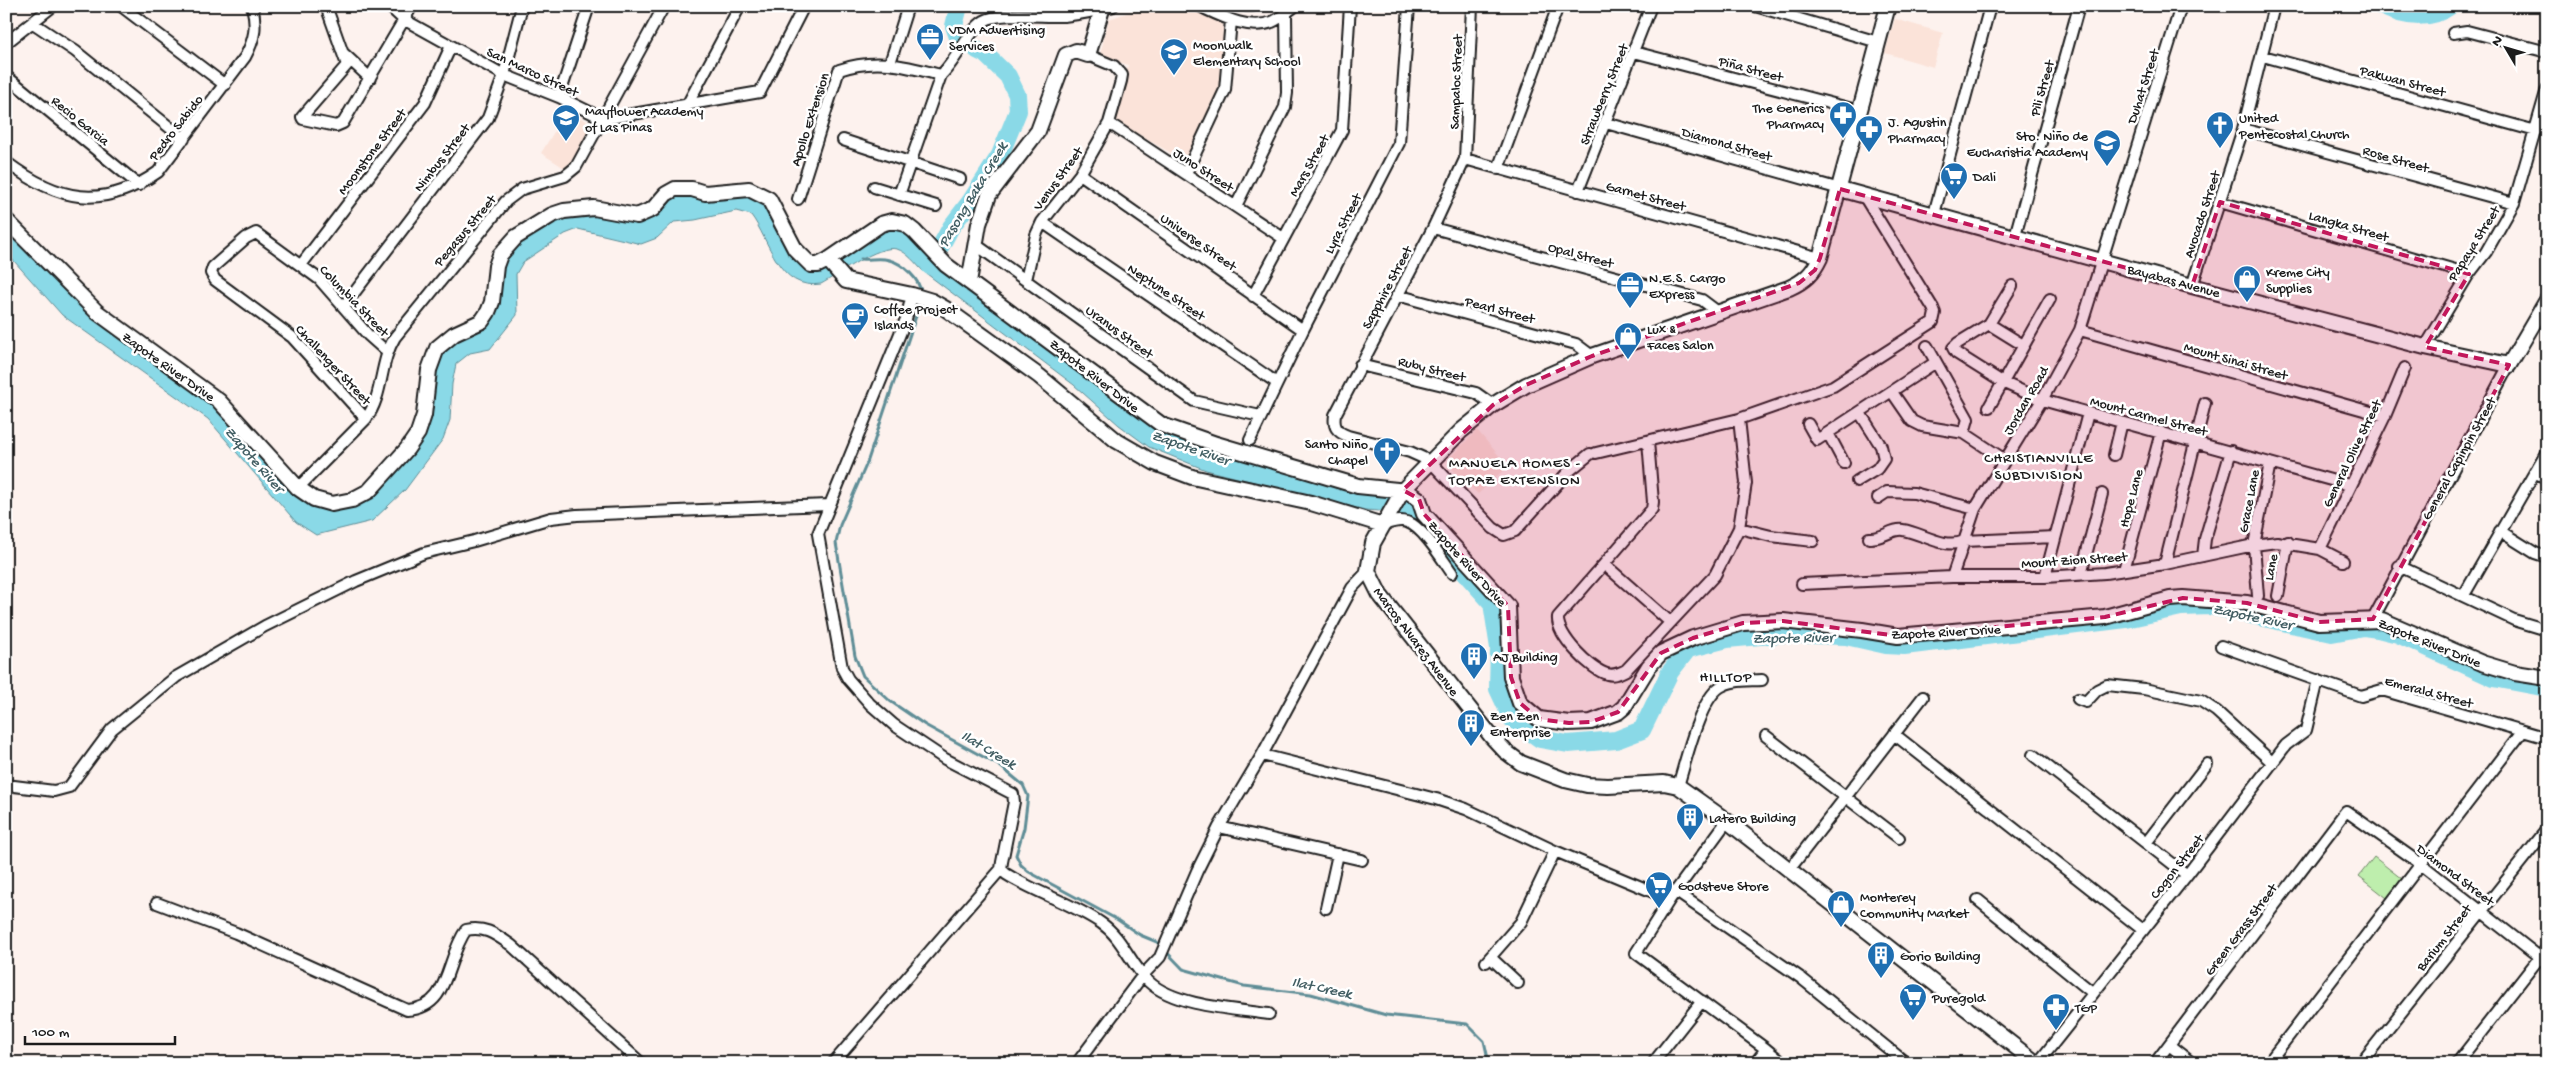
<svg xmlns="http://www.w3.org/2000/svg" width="2553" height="1069" font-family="'Gochi Hand',sans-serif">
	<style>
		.built { fill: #fbe3d9 }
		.green { fill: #beeead; stroke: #6d8564 }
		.water { fill: #8ad9e7; stroke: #5e8d96 }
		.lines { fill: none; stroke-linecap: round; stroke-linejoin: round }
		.stream { stroke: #5e8d96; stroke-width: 3 }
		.river { stroke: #8ad9e7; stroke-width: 18 }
		.street-casing { stroke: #1c1c1c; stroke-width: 14 }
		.secondary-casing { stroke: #1c1c1c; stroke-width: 18 }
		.street { stroke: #fff; stroke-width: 10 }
		.secondary { stroke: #fff; stroke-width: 14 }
		.marked { fill: #c2185b; fill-opacity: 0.2; stroke: #c2185b; stroke-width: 4; stroke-dasharray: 10 6; stroke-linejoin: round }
		.labels { text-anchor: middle; stroke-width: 5; stroke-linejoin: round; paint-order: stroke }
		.poi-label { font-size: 14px; fill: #1c1c1c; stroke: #fff; text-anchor: start }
		.street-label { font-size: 14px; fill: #1c1c1c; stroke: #fff }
		.water-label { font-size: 15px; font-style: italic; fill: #425e63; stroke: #fff }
		.neighbourhood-label { font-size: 15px; letter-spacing: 1px; fill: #1c1c1c; stroke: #fff }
	</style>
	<rect width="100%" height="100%" fill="#fdf2ee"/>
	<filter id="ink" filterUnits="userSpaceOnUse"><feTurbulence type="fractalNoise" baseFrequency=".02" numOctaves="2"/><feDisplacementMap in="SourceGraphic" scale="10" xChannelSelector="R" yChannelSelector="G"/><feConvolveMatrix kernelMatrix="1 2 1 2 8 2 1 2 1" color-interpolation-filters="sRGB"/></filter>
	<g filter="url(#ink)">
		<path class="built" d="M1152 6H1180L1223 22 1221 86 1187 162 1115 121 1128 65 1100 55 1109 19 1141 8Z
			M1895 19 1943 33 1933 67 1885 53Z
			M567 111 587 121 591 132 566 169 541 153Z
			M1477 430 1508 466 1478 494 1453 470 1451 462V456Z"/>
		<path class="green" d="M2374 857 2402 879 2387 898 2359 876Z"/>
		<path class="water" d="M679 193C691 197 704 201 717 200 730 199 742 192 755 198 775 206 774 228 784 243 791 253 800 259 810 265L875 230 899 224 1150 425 1386 494 1389 496 1384 506 1379 511 1365 510 1206 470 1149 447 1119 425 1074 385 923 271C916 264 907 252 897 249 878 244 838 275 821 284 778 291 770 240 751 215L736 211 695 220 674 222 657 238 641 244 578 229 565 234 523 262 516 274 517 315 490 349 470 353 456 364 452 384 450 420 443 439 405 490 372 521 316 535 296 522 208 419 62 315 6 252V225L76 297 220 403 297 493 324 510 359 498 414 445 432 412 436 364 446 341 475 328 501 263 517 240 575 211 605 213 643 221Z"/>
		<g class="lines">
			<path class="stream" d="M861 259C870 260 880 257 889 260 902 263 920 279 921 293
				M921 301 867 463 840 525 836 543 855 656 863 676 890 701 925 725 1000 766 1023 785 1028 796 1024 828 1016 855 1021 865 1029 872 1118 920 1140 935 1157 942 1183 969 1244 986 1311 994 1386 1015 1467 1024 1484 1041 1489 1063"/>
			<path class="river" d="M959 6 954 26 959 40 962 42
				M2381 6C2403 17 2430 21 2450 6
				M930 266 951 227 970 202 1000 155 1018 111 1017 95 1008 76 985 54 977 50
				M1379 501 1400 507 1415 517 1492 603 1499 648 1498 689 1512 719 1540 739 1568 744 1616 740 1642 730 1670 672 1688 649 1727 639 1781 634 1846 636 1886 645 1904 646 2126 619 2181 607 2210 606 2323 631 2332 633 2364 627 2378 629 2398 634 2494 678 2547 688"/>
			<g class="street-casing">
				<path id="street" d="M121 6 225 85
					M326 6 347 65 302 117 303 119 336 126 343 123 412 6
					M389 6 403 19 504 75 559 97 604 119 760 92 804 6
					M1199 6C1221 16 1248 31 1272 22 1280 19 1288 11 1295 6
					M1247 6H1252
					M1472 6 1465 159 1433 228 1335 415C1333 427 1337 432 1348 436L1410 452 1430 461 1493 528 1504 535 1515 531 1569 471 1590 454
					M1755 6 1878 42
					M33 23 75 51 184 139
					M2453 33 2467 31 2547 52
					M6 43 53 6
					M1634 52 1860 111
					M344 54 370 78
					M2263 56 2536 131
					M890 63 908 6
					M6 76 139 185
					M559 97 589 6
					M686 107 740 6
					M1109 123 1283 238
					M1606 123 1840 189
					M2243 129 2514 203
					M843 140 960 179
					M1465 159 1820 258
					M6 162C58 201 102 211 158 172L245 57C255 39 257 26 252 6
					M1498 169 1558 6
					M1186 173 1225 90 1231 20
					M1080 174 1303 330
					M874 187 936 206
					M1578 191 1651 6
					M899 195 941 75
					M798 199 839 70C877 57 903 66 941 75 956 61 969 30 984 21 1000 11 1044 17 1064 16 1080 14 1097 11 1113 6
					M2220 202 2469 274
					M1236 206 1285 107 1287 93 1286 13
					M1934 214 1990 6
					M1042 222 1277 383
					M1433 228 1702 300 1718 312
					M2015 236 2079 6
					M975 244 1194 401 1260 416
					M301 265 425 103 451 46
					M1026 280 1036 235 1042 222 1080 174 1109 123 1121 81 1122 75 1114 66 1088 55
					M2192 286 2243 129 2274 6
					M912 295 906 319 818 534 842 668 848 679 870 704 894 725 945 759 1013 794 1014 802 1002 862 1001 869 1006 874C1036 893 1072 903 1101 923 1123 938 1130 964 1149 982 1175 1006 1234 1009 1269 1014
					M1397 295 1576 344 1592 356
					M1253 296 1342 130 1350 6
					M344 306 488 118 504 75 522 6
					M1989 324 2012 286
					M2080 330 2385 416
					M2023 345 1989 324 1958 343 1953 348 1956 353 2002 382 2042 400 2349 485
					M1927 346 1968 419 1964 433
					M2425 347 2469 274 2486 252 2514 203 2547 89
					M1360 365 1476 393 1493 405
					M1892 392 1912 421 1922 426 1964 433 2005 460
					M1989 407 2050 299
					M366 419 292 337 215 280 211 273 213 267 246 238 256 233 319 279 368 335 386 351
					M1808 424 1817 440 1936 362
					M1828 433 1844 463
					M1250 440 1303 330 1399 143 1409 6
					M1648 441 1653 502 1652 509 1558 617C1556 635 1591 670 1607 674 1614 676 1620 673 1626 670L1715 575 1739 528 1746 483 1739 419
					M1596 453 1739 419 1833 386 1933 322 1935 313 1933 308 1864 196
					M2114 455 2122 422
					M2535 472 2547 479
					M1857 481 1877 469 1884 459 1881 446 1860 413
					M298 488 366 419C384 394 379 363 395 337L506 201 522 189 565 176 576 167 664 6
					M1878 498 1887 492 1914 493 1975 509
					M1383 525C1390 523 1399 519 1407 522 1423 527 1442 559 1452 573
					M1739 528 1771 536 1813 541
					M2500 531 2535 553 2547 557
					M1869 538C1883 539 1892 528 1903 530 1922 533 1945 550 1964 541L2055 537
					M2320 549 2385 416 2405 368
					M2203 556 2205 539 2231 451
					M1604 564 1670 622
					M2165 564 2205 403
					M2399 566 2514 620 2547 630
					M2124 570 2161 432
					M2081 574 2102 494
					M1952 577 1975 509 2042 400 2080 330 2181 6
					M2045 577 2088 413
					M1802 584 1952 577H2045L2105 573 2165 564 2254 545 2277 542 2320 549 2343 561
					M2464 595 2547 451
					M2258 596 2254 545 2270 463
					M2278 596 2288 542
					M2373 619 2509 365
					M2221 646 2361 696 2382 690 2547 738
					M2078 699 2086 702 2097 690 2107 685 2144 689 2201 701 2216 711 2273 763
					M1894 734 2143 930
					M1766 736 1899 838
					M1262 755 1436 799 1466 809 1555 851 1670 899
					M2033 755 2187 875
					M6 785 54 791 69 787 112 729 176 677 265 626 356 581 424 553 474 541 551 518 577 515 828 505
					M1678 786C1686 761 1699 701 1720 687 1732 679 1748 681 1762 680
					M1727 821 1670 899 1636 953 1766 1049 1755 1063
					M1219 827 1362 860
					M2146 843 2207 764
					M1789 870 1923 697
					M1675 891 1801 978 1906 1063
					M1978 900 2093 993
					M157 903 236 933 407 1010C451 1008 445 959 466 930 485 926 495 934 511 945L641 1063
					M1326 908 1338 854
					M1491 958 1518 983
					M1486 962 1521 922 1555 851
					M2169 1045 2192 1063
					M1766 1049 1783 1063
					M833 1063 1001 869
					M1077 1063 1143 975 1160 957 1197 871 1219 827 1262 755 1352 588 1368 571
					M1653 1063 1702 1001
					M2038 1063 2187 875 2286 745 2306 730 2318 680
					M2155 1063 2346 811 2421 864 2547 963
					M2268 1063 2523 731
					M2361 1063 2547 829
					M2457 1063 2547 948"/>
			</g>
			<g class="secondary-casing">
				<path id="secondary" d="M1888 6 1820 258C1813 273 1805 281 1789 288L1592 356 1526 385 1493 405 1461 431 1403 490 1373 543 1368 571 1380 595 1491 736 1505 751 1521 763 1565 780 1587 785 1608 786 1664 783 1678 786 1727 821 2036 1063
					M1840 189 2192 286 2425 347 2509 365 2547 300
					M6 220 97 312 219 401 298 488 314 499 332 504 352 500 369 491 407 449 418 433 424 415 429 370 437 348 454 334 482 321 488 312 492 302 496 266 500 255 516 237 552 215 564 211 594 208 637 216 653 209 666 194 675 189H692L705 193 749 189 769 199 795 249 811 265H818L828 260 881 224 892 221 905 224 914 231 946 265 1162 425 1216 444 1358 486 1407 491 1419 499 1424 514 1508 606 1511 677 1520 703 1539 719 1569 723 1591 722 1618 712 1624 707 1649 666 1661 653 1693 638 1743 623 1783 621 1862 630 1898 636 2105 617 2170 599 2183 598 2247 603 2319 622 2382 620 2482 663 2515 673 2547 678
					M828 260 846 281 912 295 932 301 946 309 1039 376 1117 441 1155 463 1192 477 1311 503 1383 525
					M969 282 979 224 989 195 1038 131 1066 55 1076 51 1088 55 1103 6"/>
			</g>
			<use href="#street" class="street"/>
			<use href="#secondary" class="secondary"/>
		</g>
	</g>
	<path class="marked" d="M1840 189 2192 286 2220 202 2469 274 2425 347 2509 365 2373 619 2319 622 2247 603 2183 598 2105 617 1898 636 1783 621 1743 623 1693 638 1661 653 1618 712 1591 722 1569 723 1539 719 1520 703 1511 677 1508 606 1424 514 1419 499 1403 490 1493 405 1526 385 1592 356 1799 283 1815 270 1820 258Z"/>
	<defs>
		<g id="office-pin" transform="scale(1.4375)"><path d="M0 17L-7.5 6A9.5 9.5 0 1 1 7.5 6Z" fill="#1f6fb2" stroke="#fff"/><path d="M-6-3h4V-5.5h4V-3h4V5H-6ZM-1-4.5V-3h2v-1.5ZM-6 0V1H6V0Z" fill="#fff"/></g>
		<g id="school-pin" transform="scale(1.4375)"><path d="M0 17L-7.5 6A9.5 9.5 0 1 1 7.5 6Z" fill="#1f6fb2" stroke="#fff"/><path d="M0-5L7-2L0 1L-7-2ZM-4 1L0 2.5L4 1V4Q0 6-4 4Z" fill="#fff"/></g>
		<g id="pharmacy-pin" transform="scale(1.4375)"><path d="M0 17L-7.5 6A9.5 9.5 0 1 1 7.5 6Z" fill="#1f6fb2" stroke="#fff"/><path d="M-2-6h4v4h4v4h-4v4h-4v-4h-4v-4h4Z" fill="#fff"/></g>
		<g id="church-pin" transform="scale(1.4375)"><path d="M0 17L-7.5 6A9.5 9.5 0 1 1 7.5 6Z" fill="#1f6fb2" stroke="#fff"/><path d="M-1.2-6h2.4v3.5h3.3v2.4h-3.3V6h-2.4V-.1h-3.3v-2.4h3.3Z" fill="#fff"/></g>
		<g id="supermarket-pin" transform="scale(1.4375)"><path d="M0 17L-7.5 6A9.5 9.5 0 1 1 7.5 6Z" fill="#1f6fb2" stroke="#fff"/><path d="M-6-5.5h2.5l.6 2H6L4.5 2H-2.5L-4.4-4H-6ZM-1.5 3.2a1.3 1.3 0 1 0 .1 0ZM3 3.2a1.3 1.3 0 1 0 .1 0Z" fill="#fff"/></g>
		<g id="shop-pin" transform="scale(1.4375)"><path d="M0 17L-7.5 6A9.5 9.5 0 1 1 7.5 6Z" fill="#1f6fb2" stroke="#fff"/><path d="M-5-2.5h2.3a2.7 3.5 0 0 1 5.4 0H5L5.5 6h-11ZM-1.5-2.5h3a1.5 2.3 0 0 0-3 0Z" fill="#fff"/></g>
		<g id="cafe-pin" transform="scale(1.4375)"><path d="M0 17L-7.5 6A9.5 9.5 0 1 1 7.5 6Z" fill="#1f6fb2" stroke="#fff"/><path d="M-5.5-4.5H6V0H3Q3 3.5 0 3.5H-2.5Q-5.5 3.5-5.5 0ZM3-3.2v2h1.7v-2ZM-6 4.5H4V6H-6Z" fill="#fff"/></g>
		<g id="building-pin" transform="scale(1.4375)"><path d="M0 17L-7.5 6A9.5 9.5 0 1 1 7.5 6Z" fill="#1f6fb2" stroke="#fff"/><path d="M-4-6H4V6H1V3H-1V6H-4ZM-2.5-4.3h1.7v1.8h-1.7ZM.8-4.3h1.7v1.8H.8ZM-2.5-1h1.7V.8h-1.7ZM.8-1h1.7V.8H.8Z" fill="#fff"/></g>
	</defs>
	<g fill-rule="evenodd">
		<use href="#office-pin" x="930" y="37"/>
		<use href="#school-pin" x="1174" y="52"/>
		<use href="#pharmacy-pin" x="1843" y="115"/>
		<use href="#school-pin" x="566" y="118"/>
		<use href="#church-pin" x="2220" y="125"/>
		<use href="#pharmacy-pin" x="1869" y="129"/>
		<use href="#school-pin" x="2107" y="143"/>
		<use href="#supermarket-pin" x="1954" y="176"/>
		<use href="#shop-pin" x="2247" y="279"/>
		<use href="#office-pin" x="1630" y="285"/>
		<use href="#cafe-pin" x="855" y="316"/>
		<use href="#shop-pin" x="1628" y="336"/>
		<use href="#church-pin" x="1387" y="451"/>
		<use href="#building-pin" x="1474" y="656"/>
		<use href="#building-pin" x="1471" y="723"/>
		<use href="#building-pin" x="1690" y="817"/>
		<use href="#supermarket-pin" x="1659" y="885"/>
		<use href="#shop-pin" x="1841" y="904"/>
		<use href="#building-pin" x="1881" y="955"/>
		<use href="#supermarket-pin" x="1913" y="997"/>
		<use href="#pharmacy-pin" x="2056" y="1007"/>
	</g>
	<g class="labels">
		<g class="poi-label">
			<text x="949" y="34">VDM Advertising<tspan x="949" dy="16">Services</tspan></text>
			<text x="1193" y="49">Moonwalk<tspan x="1193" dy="16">Elementary School</tspan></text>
			<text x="1824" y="112" text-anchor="end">The Generics<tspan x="1824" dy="16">Pharmacy</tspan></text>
			<text x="585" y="115">Mayflower Academy<tspan x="585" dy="16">of Las Pinas</tspan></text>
			<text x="2239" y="122">United<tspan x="2239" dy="16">Pentecostal Church</tspan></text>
			<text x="1888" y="126">J. Agustin<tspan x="1888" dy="16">Pharmacy</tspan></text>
			<text x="2088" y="140" text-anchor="end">Sto. Niño de<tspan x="2088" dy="16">Eucharistia Academy</tspan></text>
			<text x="1973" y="181">Dali</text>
			<text x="2266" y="276">Kreme City<tspan x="2266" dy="16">Supplies</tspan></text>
			<text x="1649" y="282">N.E.S. Cargo<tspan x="1649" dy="16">Express</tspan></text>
			<text x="874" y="313">Coffee Project<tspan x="874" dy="16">Islands</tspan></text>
			<text x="1647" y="333">Lux &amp;<tspan x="1647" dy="16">Faces Salon</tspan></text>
			<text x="1368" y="448" text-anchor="end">Santo Niño<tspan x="1368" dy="16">Chapel</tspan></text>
			<text x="1493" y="661">AJ Building</text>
			<text x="1490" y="720">Zen Zen<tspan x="1490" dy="16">Enterprise</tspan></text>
			<text x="1709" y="822">Latero Building</text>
			<text x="1678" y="890">Godsteve Store</text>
			<text x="1860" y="901">Monterey<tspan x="1860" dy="16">Community Market</tspan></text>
			<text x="1900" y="960">Gorio Building</text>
			<text x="1932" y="1002">Puregold</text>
			<text x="2075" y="1012">TGP</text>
		</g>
		<g class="street-label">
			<text transform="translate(1751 68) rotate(15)" y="5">Piña Street</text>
			<text transform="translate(533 71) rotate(25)" y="5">San Marco Street</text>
			<text transform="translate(2403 80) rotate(15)" y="5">Pakwan Street</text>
			<text transform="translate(1455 82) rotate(-88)" y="5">Sampaloc Street</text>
			<text transform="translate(2142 86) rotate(-72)" y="5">Duhat Street</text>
			<text transform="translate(2041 88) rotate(-74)" y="5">Pili Street</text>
			<text transform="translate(1603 94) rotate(-68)" y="5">Strawberry Street</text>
			<text transform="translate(809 119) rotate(-72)" y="5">Apollo Extension</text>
			<text transform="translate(81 120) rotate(39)" y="5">Recio Garcia</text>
			<text transform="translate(175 127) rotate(-52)" y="5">Pedro Sabido</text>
			<text transform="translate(1727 143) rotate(16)" y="5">Diamond Street</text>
			<text transform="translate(371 151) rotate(-53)" y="5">Moonstone Street</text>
			<text transform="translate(441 157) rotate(-52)" y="5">Nimbus Street</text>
			<text transform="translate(2396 158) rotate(16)" y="5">Rose Street</text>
			<text transform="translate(1308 165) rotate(-61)" y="5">Mars Street</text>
			<text transform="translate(1204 169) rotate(33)" y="5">Juno Street</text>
			<text transform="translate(1057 178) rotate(-54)" y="5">Venus Street</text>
			<text transform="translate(1646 195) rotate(15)" y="5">Garnet Street</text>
			<text transform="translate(2201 214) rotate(-72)" y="5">Avocado Street</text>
			<text transform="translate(1342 223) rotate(-63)" y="5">Lyra Street</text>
			<text transform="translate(2349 225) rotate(16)" y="5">Langka Street</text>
			<text transform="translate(464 230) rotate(-50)" y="5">Pegasus Street</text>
			<text transform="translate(1199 241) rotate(35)" y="5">Universe Street</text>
			<text transform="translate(2473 243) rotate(-58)" y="5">Papaya Street</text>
			<text transform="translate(1581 254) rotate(15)" y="5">Opal Street</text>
			<text transform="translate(2174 280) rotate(15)" y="5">Bayabas Avenue</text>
			<text transform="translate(1386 287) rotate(-62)" y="5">Sapphire Street</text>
			<text transform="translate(1167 291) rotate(34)" y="5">Neptune Street</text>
			<text transform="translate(355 300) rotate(46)" y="5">Columbia Street</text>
			<text transform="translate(1500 309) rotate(15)" y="5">Pearl Street</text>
			<text transform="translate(1120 331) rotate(36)" y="5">Uranus Street</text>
			<text transform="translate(2236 360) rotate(16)" y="5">Mount Sinai Street</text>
			<text transform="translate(334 364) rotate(47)" y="5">Challenger Street</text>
			<text transform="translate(169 366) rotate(35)" y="5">Zapote River Drive</text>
			<text transform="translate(1432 368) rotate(14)" y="5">Ruby Street</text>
			<text transform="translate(1095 375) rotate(38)" y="5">Zapote River Drive</text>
			<text transform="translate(2025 400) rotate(-60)" y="5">Jordan Road</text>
			<text transform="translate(2149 415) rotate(15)" y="5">Mount Carmel Street</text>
			<text transform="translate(2351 453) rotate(-64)" y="5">General Olive Street</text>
			<text transform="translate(2458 458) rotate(-61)" y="5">General Capinpin Street</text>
			<text transform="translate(2130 498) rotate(-75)" y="5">Hope Lane</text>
			<text transform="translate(2248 501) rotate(-79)" y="5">Grace Lane</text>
			<text transform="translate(2074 559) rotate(-4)" y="5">Mount Zion Street</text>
			<text transform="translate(1468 563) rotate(48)" y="5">Zapote River Drive</text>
			<text transform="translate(2270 567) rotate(-79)" y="5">Lane</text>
			<text transform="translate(1946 631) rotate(-3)" y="5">Zapote River Drive</text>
			<text transform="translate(1417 641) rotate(53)" y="5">Marcos Alvarez Avenue</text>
			<text transform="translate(2430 642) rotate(22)" y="5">Zapote River Drive</text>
			<text transform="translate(2429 691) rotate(15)" y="5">Emerald Street</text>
			<text transform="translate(2176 866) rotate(-52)" y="5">Cogon Street</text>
			<text transform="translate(2456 874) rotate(37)" y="5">Diamond Street</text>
			<text transform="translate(2240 929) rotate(-53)" y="5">Green Grass Street</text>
			<text transform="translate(2443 937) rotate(-52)" y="5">Barium Street</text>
		</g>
		<g class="water-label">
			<text transform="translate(972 194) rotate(-59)" y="5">Pasong Baka Creek</text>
			<text transform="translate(1191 447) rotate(19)" y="5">Zapote River</text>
			<text transform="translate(255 459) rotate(49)" y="5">Zapote River</text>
			<text transform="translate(2253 616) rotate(12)" y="5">Zapote River</text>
			<text transform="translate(1793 637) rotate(-1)" y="5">Zapote River</text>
			<text transform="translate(989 749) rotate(31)" y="5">Ilat Creek</text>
			<text transform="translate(1322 987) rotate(12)" y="5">Ilat Creek</text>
		</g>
		<g class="neighbourhood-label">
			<text x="2039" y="462">CHRISTIANVILLE<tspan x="2039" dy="17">SUBDIVISION</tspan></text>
			<text x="1515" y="467">MANUELA HOMES -<tspan x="1515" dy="17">TOPAZ EXTENSION</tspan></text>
			<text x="1726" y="681">HILLTOP</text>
		</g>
	</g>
	<rect width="2553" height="1069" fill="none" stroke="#fff" stroke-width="25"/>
	<rect x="12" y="12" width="2528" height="1044" fill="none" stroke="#1c1c1c" stroke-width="2" filter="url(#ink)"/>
	<g transform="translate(2506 48) rotate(308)" stroke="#ffffff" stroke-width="4" paint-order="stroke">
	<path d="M0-4L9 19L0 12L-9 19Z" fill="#1c1c1c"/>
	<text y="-8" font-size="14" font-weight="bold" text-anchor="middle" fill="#1c1c1c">N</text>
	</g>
	<path d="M25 1036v8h150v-8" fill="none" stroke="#1c1c1c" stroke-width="2.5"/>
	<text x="32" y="1036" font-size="15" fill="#1c1c1c" stroke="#ffffff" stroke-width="4" paint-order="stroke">100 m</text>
</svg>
